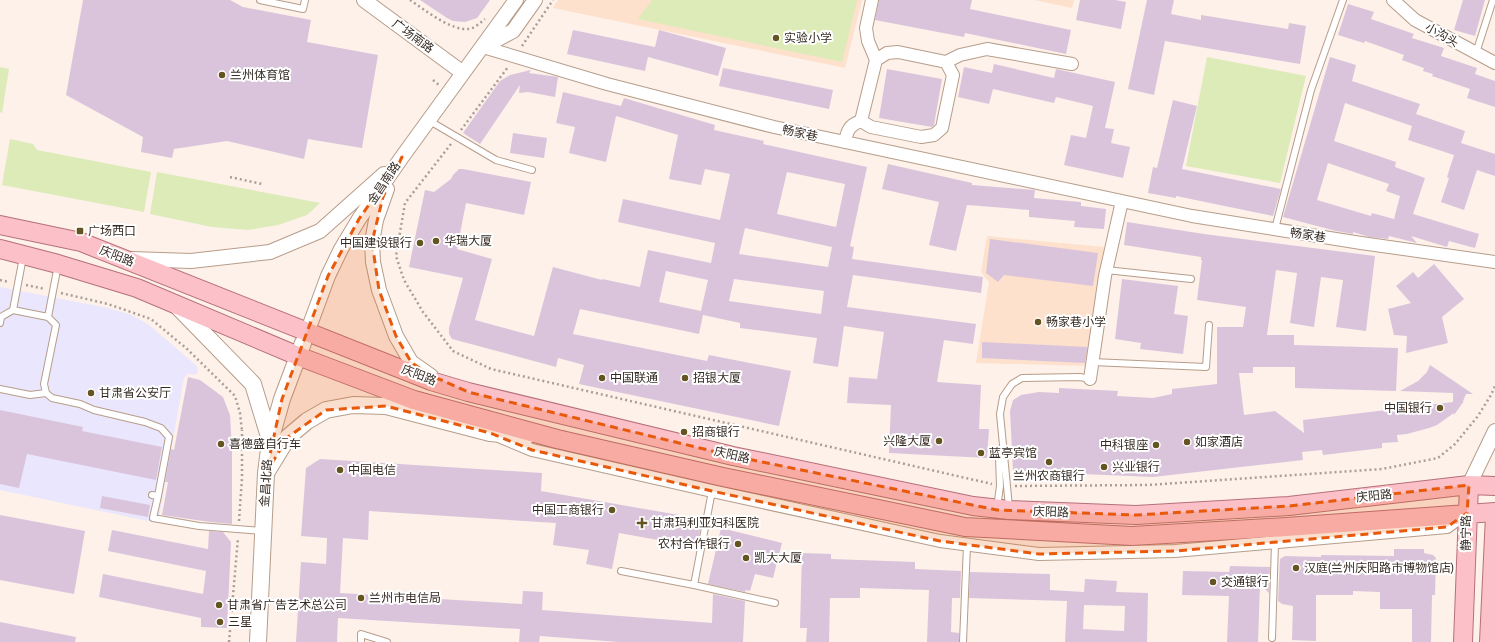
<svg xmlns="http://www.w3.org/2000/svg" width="1495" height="642" font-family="'Asap Condensed','Noto Sans SC',sans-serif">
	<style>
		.commercial { fill: #eae6fd }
		.built { fill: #fde1cc }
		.green { fill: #dcebb7 }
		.building { fill: #dac4dc; fill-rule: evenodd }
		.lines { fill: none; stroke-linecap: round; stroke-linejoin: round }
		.service-casing { stroke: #b79d8a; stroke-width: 8 }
		.minor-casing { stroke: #b79d8a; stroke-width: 14 }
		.tertiary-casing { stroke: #b79d8a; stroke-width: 16 }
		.secondary-casing { stroke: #b79d8a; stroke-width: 18 }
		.primary-casing { stroke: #b57177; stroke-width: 20 }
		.path { stroke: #aa9f97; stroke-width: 2.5; stroke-dasharray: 2 3; stroke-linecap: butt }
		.service { stroke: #fff; stroke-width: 6 }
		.minor { stroke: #fff; stroke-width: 12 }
		.tertiary { stroke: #fff; stroke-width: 14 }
		.secondary { stroke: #fff; stroke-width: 16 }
		.primary { stroke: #fcc0c8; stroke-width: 18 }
		.marked { fill: #e8590c; fill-opacity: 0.2; stroke: #e8590c; stroke-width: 3; stroke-dasharray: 8 5; stroke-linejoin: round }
		.poi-dot { fill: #635421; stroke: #fff; stroke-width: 1.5 }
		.labels { text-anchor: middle; stroke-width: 4; stroke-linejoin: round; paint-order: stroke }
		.street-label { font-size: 12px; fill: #362b24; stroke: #fff }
		.poi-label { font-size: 12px; fill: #362b24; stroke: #fff; text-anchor: start }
	</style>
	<rect width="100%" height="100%" fill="#fdf1e9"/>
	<path class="commercial" d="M0 287 108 308 132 315 149 325 197 366 198 372 196 375 188 374 184 378 158 523 0 490Z"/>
	<path class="built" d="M558 0H862L845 68 553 8Z
		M1034 0H1074L1072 8Z
		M987 236 1104 247 1088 366 976 363 989 282 981 272Z"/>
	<path class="green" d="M652 0H857L842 62 638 19Z
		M1207 57 1306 76 1280 183 1186 166Z
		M0 67 9 69 2 113 0 112Z
		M10 139 33 144 37 150 151 172 144 212 2 185Z
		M157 172 320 203 307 215 278 225 248 230 212 227 150 214Z"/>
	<path class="building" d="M83 0H230L243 7 311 20 307 42 378 55 362 148 308 139 304 159 227 141 174 149 172 158 141 152 143 137 66 95Z
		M420 0H490L477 18 465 22 453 21 447 18Z
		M879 0H972L970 9 1071 30 1066 54 965 33 964 37 875 20Z
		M1080 0H1115L1126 2 1121 29 1076 20Z
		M1147 0H1174L1171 14 1201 20V15L1288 29 1289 23 1306 26 1300 64 1165 41 1154 95 1128 89Z
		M1463 0H1485L1475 36 1454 30Z
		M1348 4 1374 12 1371 19 1414 34 1412 38 1444 48 1441 56 1477 68 1475 74 1495 81V107L1467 98 1470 89 1432 76 1433 74 1423 71 1424 68 1402 60 1404 55 1365 41 1364 43 1338 35Z
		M573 30 655 47 659 30 726 48 718 76 648 57 645 71 567 54Z
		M1330 57 1356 65 1352 81 1420 104 1416 114 1465 131 1461 143 1495 154V176L1477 170 1464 210 1441 202 1449 178 1447 177 1454 155 1408 140 1412 126 1345 103 1334 141 1396 162 1395 167 1425 178 1413 214 1479 234 1475 248 1449 241 1447 247 1411 236 1417 243 1389 236 1388 239 1369 237 1353 232V234L1336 231 1283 217ZM1328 163 1389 184 1386 191 1400 196 1394 219 1372 213 1371 216 1317 200Z
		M994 64 1054 78 1056 69 1115 82 1105 128 1114 129 1111 143 1130 147 1123 178 1064 165 1071 135 1086 138 1093 106 1056 97 1054 103 993 89 989 104 958 97 964 67 992 73Z
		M723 68 833 90 829 109 719 86Z
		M887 69 942 79 934 125 932 127 879 118Z
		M531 70 529 73 558 77 555 97 528 92 519 93 520 85 480 144 463 133 500 81 510 75Z
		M563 92 621 106 624 98 715 125 714 130 764 141 763 144 867 167 850 246 854 247 852 259 983 277 981 293 853 275 847 307 976 324 973 344 944 340 937 382 981 385 979 429H989L987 458 889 453 891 405 847 403 849 377 877 379 884 332 844 326 838 367 813 363 817 338 740 328V323L703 315 699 334 580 309 573 334 707 361 709 355 791 371 779 426 579 384 584 365 558 358 556 367 452 339 449 334V328L463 278 409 267 425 190 434 192 451 179 453 175 459 169H463L531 182 524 215 466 203 457 249 492 259 475 320 534 336 553 267 602 280V279L640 287 648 250 711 263 715 243 618 222 623 199 720 220 730 174 705 169 701 185 669 179 678 135 616 116 606 162 569 153 575 127 556 123ZM787 172 845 184 836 227 777 214ZM745 228 832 247 828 267 739 254ZM666 271 708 280 701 311 659 302ZM734 279 824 291 821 314 729 301Z
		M1173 100 1197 106 1182 169 1281 189 1273 216 1176 196V198L1148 193 1153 167 1157 168Z
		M513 133 547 138 544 158 510 153Z
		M888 164 972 183V185L1035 190 1034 198 1081 202V206L1106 209 1104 229 1074 227 1075 221 1029 217V210L967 205 956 251 929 245 939 202 882 189Z
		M1127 222 1204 234 1375 256 1366 331 1336 327 1343 280 1321 277 1314 327 1290 323 1297 273 1276 270 1267 335H1294V345L1398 348 1396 391 1295 388V367H1253V373H1239L1244 415 1275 411 1304 433 1303 420 1453 402V393L1400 391 1418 381 1427 372 1430 365 1473 394H1466L1463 401H1464L1454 415V413L1437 425 1429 428 1407 434 1397 435 1398 442 1382 443V448L1323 455 1322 450 1302 452 1303 460 1153 477 1013 471 1010 411 1013 400 1021 395 1039 392 1059 393V388L1118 391 1117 396 1153 398 1172 394V389L1217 384V327H1243L1246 307 1197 300 1202 260H1201V257L1124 245Z
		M990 239 1098 253 1093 286 1004 275 998 282 986 273Z
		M1434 264 1464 299 1442 317 1448 343 1406 353 1407 336 1394 335 1388 309 1411 303 1396 286 1413 272 1418 278Z
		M1122 279 1178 286 1174 314 1188 316 1183 354 1140 349 1141 343 1115 339Z
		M982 342 1087 347V350L1085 363 982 358Z
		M188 377 200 380 223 397 230 415 232 449V524L210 522 162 515 168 482H165L171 449 174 450Z
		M0 410 83 427 82 431 162 447 156 480 27 454 19 488 0 484Z
		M320 459 542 473 541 491 702 519 697 547 619 533 612 569 586 564 589 550 553 545 556 523 369 511 368 540 343 538 340 593 522 604 523 591 543 592 542 610 712 623 713 594 745 601 743 642H619L540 636 539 642H519L520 629 338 618 337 642H296L301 562 326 564 327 538 301 536 306 468Z
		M102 496 150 505 148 517 100 508Z
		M0 515 85 531 74 594 0 580Z
		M721 528 782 543 773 578 755 574 750 591 746 590 745 592 708 584Z
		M112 530 208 549 209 531 223 532 231 542 227 628 201 627V618L99 597 103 574 203 594 206 571 108 551Z
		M1394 549H1424V553L1433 555 1436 558 1435 595H1432L1431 642H1412V609H1380V592L1353 591V595H1316V641L1292 640 1293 606 1282 604 1278 601 1280 559 1285 556 1321 557V555L1394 556Z
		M802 553 831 554V559L915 562V569L961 571 960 598H952L951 632 959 633V642H927L929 590 860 588V598H830L829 642H806L807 628H800Z
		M1230 566 1270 567 1269 593 1260 584 1258 642H1227L1229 596 1182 595 1183 571 1229 572Z
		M970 572 1050 574V590L1084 592 1085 579 1117 581 1116 592 1148 593 1147 642H1065L1067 601 969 598ZM1084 605 1125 606 1124 631 1083 629Z
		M0 622 76 637 75 642H0Z"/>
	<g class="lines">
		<g class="service-casing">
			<path id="service" d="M260 0 303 9 305 0
				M1476 53 1493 0
				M428 120 496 160 532 170
				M1275 229 1311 90 1343 0
				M58 265 48 317 56 325 44 384 46 393 52 398 80 404 94 410 145 422 161 428 169 437 158 496
				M1106 270 1191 279
				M13 310 48 317
				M0 323 1 317 13 310 23 257
				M1092 362 1206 367 1209 325
				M0 389 30 395 46 393
				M712 491 694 585 775 603
				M152 495 158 496 153 518 199 526 262 531
				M1009 507 1000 414 1003 397 1012 384 1022 378 1080 377 1090 379
				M997 508 1000 486 999 458
				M621 571 694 585
				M1272 638 1275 543
				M361 642V634L387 642
				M963 642 967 545"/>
		</g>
		<g class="minor-casing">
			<path id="minor" d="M1393 0 1415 20 1495 63
				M483 47 607 84 774 127 845 142 1192 216 1361 243 1495 262
				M946 62 960 55 987 49 1072 64
				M861 121 871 127 921 137 934 135 942 128 953 75 946 62 898 52 887 53 876 60
				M845 142C847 131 849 125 861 121L876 60 868 41 866 28 872 0
				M1090 379 1105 276 1122 201
				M501 437 532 450 712 491 940 541 1039 554 1175 551 1447 527 1462 516"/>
		</g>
		<g class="tertiary-casing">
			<path id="tertiary" d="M364 0 463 73
				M485 46 513 31 535 0
				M387 189 376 220 372 242 373 262 379 290 396 336 411 362 431 376
				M131 259 191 261 270 252 320 231 384 174
				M304 341 328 276 341 249 359 219 402 157 516 0
				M1469 485 1495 431"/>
		</g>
		<g class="secondary-casing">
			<path id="secondary" d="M177 306 253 384 270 440
				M266 473 288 437 307 421 326 410 353 405 386 406 490 433 527 436
				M258 642 266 473 270 441 282 399 303 343"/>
		</g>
		<g class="primary-casing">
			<path id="primary" d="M0 225 81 242 431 381 468 392 733 456 973 506 1009 510 1136 515 1289 506 1469 485 1495 486
				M0 249 58 264 137 288 298 356 414 400 557 439 723 477 965 527 1132 536 1286 527 1495 512
				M1463 642 1469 485
				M1489 642 1495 516"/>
		</g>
		<path class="path" d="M410 0C425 10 451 31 469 29 475 28 480 23 485 19
			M522 46 553 0
			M433 80 439 85
			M461 130 508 67
			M451 144 405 203 396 256 404 280 423 312 453 351 491 369 992 484
			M230 177 262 184
			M0 280 9 282
			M26 285 45 289
			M61 293 108 304 151 319 186 348 235 396 240 413 242 431
			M1015 486 1148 485 1382 469 1438 458 1455 444 1478 416 1491 395 1495 386
			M239 521 242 478V430
			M229 642 238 538"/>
		<use href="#service" class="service"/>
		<use href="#minor" class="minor"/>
		<use href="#tertiary" class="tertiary"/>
		<use href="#secondary" class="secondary"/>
		<use href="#primary" class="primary"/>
	</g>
	<path class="marked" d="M402 157 383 197 372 242 379 290 396 336 411 362 428 374 468 392 733 456 997 510 1136 515 1289 506 1469 485 1467 513 1447 527 1175 551 1039 554 940 541 712 491 532 450 490 433 386 406 326 410 288 437 266 473 282 399 328 276 359 219Z"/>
	<g class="poi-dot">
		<circle cx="776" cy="38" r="4"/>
		<circle cx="222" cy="75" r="4"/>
		<rect x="76" y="227" width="8" height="8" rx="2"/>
		<circle cx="436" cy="241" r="4"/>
		<circle cx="420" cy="243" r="4"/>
		<circle cx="1038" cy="322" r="4"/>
		<circle cx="602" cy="378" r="4"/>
		<circle cx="685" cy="378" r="4"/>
		<circle cx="91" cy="393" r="4"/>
		<circle cx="1440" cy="408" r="4"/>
		<circle cx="684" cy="432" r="4"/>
		<circle cx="939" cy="441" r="4"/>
		<circle cx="1187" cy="442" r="4"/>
		<circle cx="221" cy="444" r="4"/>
		<circle cx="1156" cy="445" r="4"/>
		<circle cx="981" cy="453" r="4"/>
		<circle cx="1049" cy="462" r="4"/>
		<circle cx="1104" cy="467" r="4"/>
		<circle cx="340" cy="470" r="4"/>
		<circle cx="612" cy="510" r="4"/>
		<path d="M640 517h4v4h4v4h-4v4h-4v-4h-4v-4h4z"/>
		<circle cx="738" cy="544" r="4"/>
		<circle cx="746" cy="558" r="4"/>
		<circle cx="1296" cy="568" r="4"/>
		<circle cx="1213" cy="582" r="4"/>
		<circle cx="361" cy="598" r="4"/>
		<circle cx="219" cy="605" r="4"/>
		<circle cx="220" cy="622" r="4"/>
	</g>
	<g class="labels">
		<g class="street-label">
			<text transform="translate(1442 35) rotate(29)" y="4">小沟头</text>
			<text transform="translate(413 36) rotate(36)" y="4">广场南路</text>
			<text transform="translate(800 133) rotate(12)" y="4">畅家巷</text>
			<text transform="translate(384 183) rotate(-56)" y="4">金昌南路</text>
			<text transform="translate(1308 235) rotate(9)" y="4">畅家巷</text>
			<text transform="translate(117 256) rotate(22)" y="4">庆阳路</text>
			<text transform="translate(419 375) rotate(21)" y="4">庆阳路</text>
			<text transform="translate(732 455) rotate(13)" y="4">庆阳路</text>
			<text transform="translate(266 483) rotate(-86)" y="4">金昌北路</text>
			<text transform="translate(1374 496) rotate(-6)" y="4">庆阳路</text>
			<text transform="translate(1051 512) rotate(2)" y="4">庆阳路</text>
			<text transform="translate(1466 533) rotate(-89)" y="4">静宁路</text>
		</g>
		<g class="poi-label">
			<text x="784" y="42">实验小学</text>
			<text x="230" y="79">兰州体育馆</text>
			<text x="88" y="235">广场西口</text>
			<text x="444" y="245">华瑞大厦</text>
			<text x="412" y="247" text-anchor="end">中国建设银行</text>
			<text x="1046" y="326">畅家巷小学</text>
			<text x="610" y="382">中国联通</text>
			<text x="693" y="382">招银大厦</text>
			<text x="99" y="397">甘肃省公安厅</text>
			<text x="1432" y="412" text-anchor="end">中国银行</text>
			<text x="692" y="436">招商银行</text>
			<text x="931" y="445" text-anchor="end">兴隆大厦</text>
			<text x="1195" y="446">如家酒店</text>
			<text x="229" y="448">喜德盛自行车</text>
			<text x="1148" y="449" text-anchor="end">中科银座</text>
			<text x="989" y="457">蓝亭宾馆</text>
			<text x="1112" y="471">兴业银行</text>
			<text x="348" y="474">中国电信</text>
			<text x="1049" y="480" text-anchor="middle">兰州农商银行</text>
			<text x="604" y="514" text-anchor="end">中国工商银行</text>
			<text x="651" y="527">甘肃玛利亚妇科医院</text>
			<text x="730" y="548" text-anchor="end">农村合作银行</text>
			<text x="754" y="562">凯大大厦</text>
			<text x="1304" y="572">汉庭(兰州庆阳路市博物馆店)</text>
			<text x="1221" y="586">交通银行</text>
			<text x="369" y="602">兰州市电信局</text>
			<text x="227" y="609">甘肃省广告艺术总公司</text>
			<text x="228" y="626">三星</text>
		</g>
	</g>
</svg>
